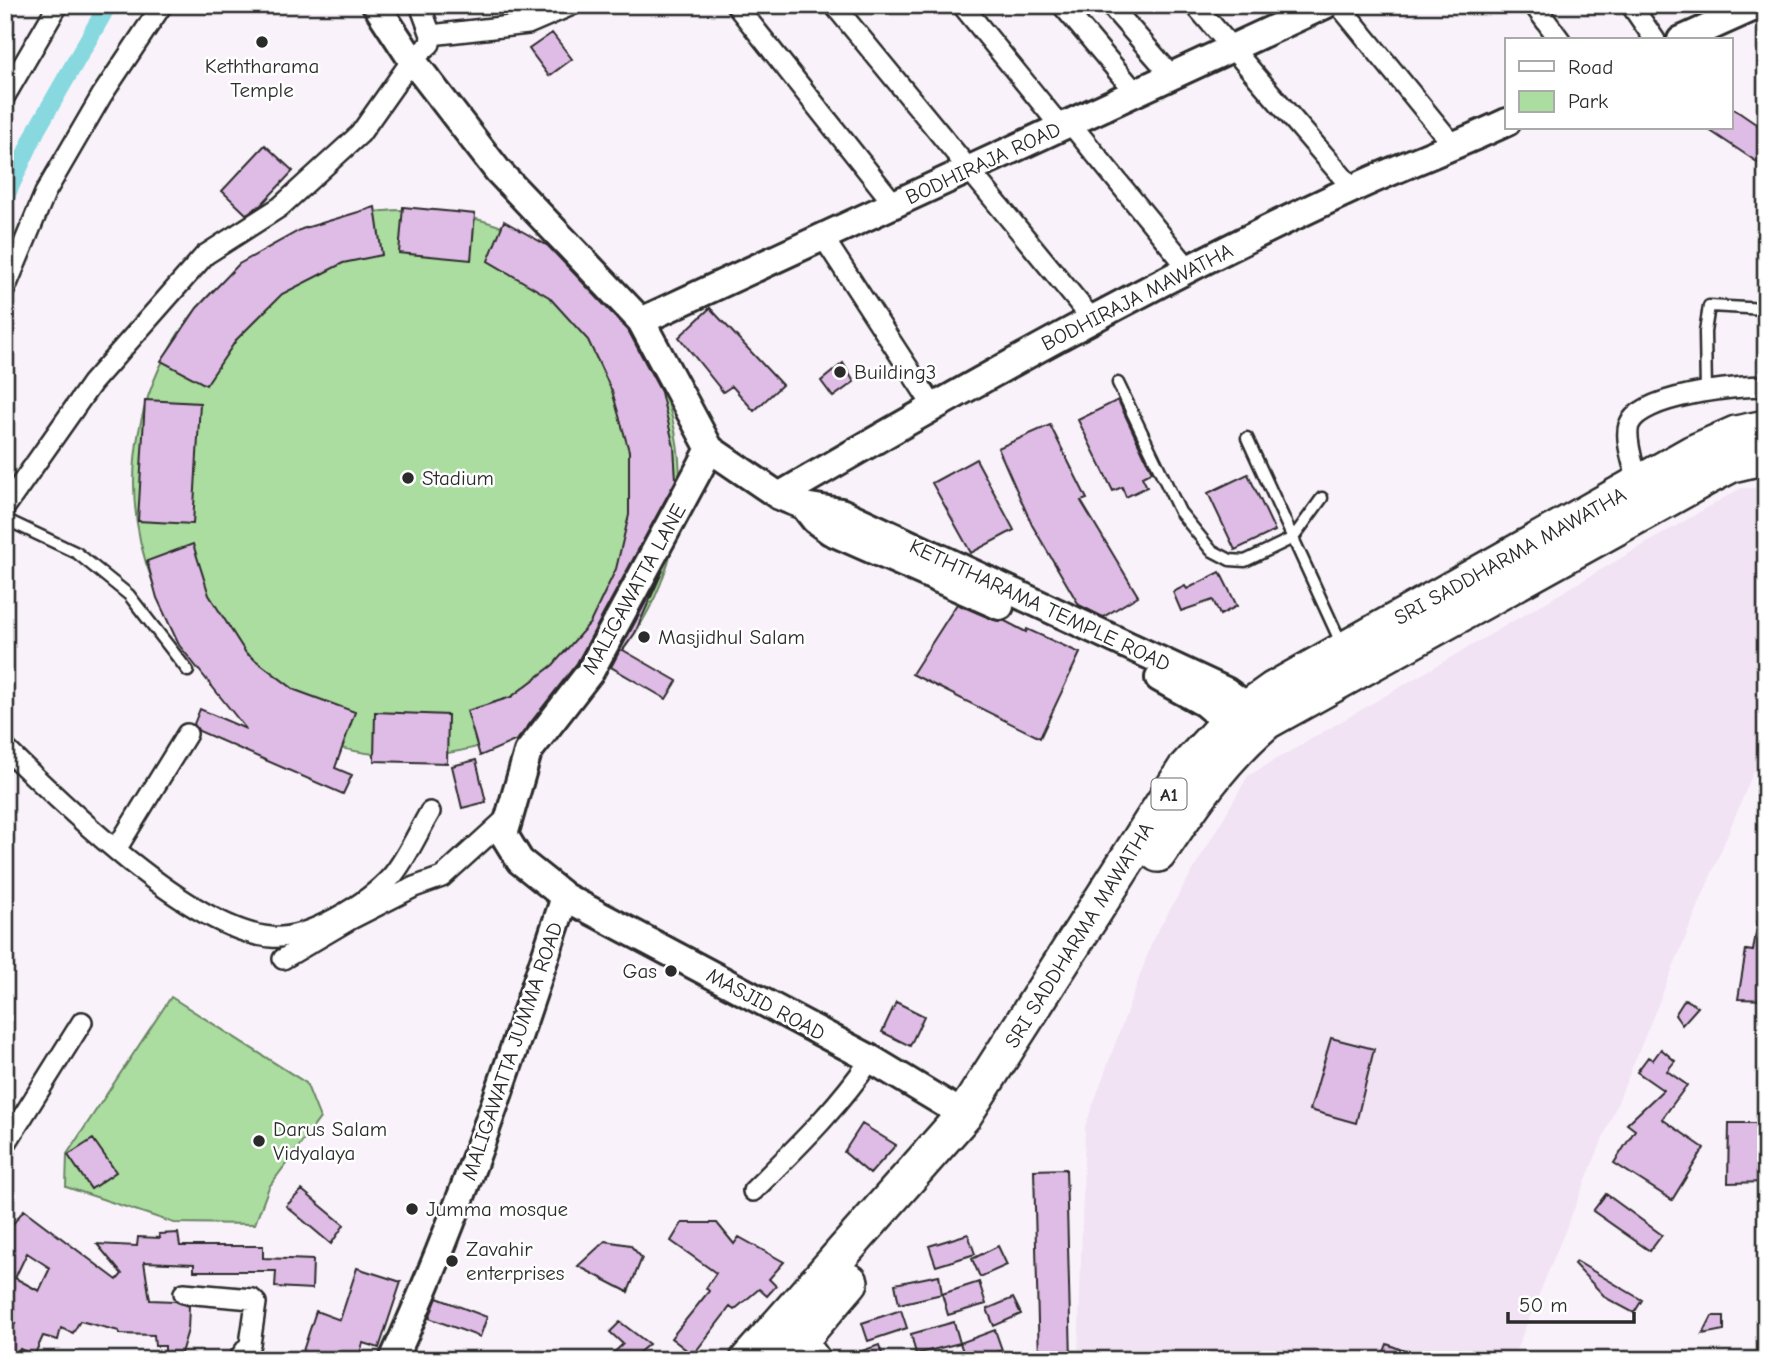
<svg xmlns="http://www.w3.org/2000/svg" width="1771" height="1365" font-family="'Comic Neue',sans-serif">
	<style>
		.built { fill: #f1e2f4 }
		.green { fill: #aadd9f; stroke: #6a8465; stroke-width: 2 }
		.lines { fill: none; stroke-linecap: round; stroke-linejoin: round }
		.canal { stroke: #87d9df; stroke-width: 18 }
		.building { fill: #dfbce6; stroke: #2b2b2b; stroke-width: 2; fill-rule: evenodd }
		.lane-casing { stroke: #2b2b2b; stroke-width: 15 }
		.street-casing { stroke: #2b2b2b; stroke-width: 24 }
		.secondary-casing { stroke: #2b2b2b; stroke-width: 32 }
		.highway-casing { stroke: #2b2b2b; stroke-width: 40 }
		.lane { stroke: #fff; stroke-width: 10 }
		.street { stroke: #fff; stroke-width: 19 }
		.secondary { stroke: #fff; stroke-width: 26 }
		.highway { stroke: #fff; stroke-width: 35 }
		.poi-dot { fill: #2b2b2b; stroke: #fff; stroke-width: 2.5 }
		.labels { text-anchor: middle; stroke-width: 5; stroke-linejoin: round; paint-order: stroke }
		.shield { fill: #fff; stroke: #6b6b6b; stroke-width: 2 }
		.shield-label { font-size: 19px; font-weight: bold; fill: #2b2b2b }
		.poi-label { font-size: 21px; fill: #2b2b2b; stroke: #fff; text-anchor: start }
		.street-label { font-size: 21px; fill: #2b2b2b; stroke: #fff }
	</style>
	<rect width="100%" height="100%" fill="#f9f2fa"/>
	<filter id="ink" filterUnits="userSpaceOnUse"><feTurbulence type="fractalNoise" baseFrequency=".0143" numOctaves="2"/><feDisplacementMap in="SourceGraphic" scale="14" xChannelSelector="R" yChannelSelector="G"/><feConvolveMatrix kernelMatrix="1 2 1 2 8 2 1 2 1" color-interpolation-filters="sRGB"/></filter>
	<g filter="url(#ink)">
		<path class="built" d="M1741 488H1766V741L1512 1360H1078L1085 1127 1154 937 1248 776Z"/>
		<path class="green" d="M134 483a273 273 0 1 1 546 0a273 273 0 1 1-546 0Z
			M171 997 306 1083 320 1118 269 1187 255 1224 174 1223 66 1187 67 1154Z"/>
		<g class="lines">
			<path class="canal" d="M5 198 37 129 108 5"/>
		</g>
		<path class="building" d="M552 33 572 59 549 76 529 49Z
			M1731 107 1766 131V168L1706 128H1731Z
			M265 145 293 171 261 205 246 214 222 191Z
			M375 207 382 255 343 263 282 294 237 339 206 385 161 361 197 308 239 264 302 229Z
			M403 207 475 214 471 260 399 253Z
			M504 221 548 246 628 330 661 392 674 447 676 480 577 663 517 740 480 756 467 711 511 697 553 665 590 623 616 569 629 515V451L612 391 588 340 549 297 488 261Z
			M710 308 782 385 754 411 732 386 723 392 679 337Z
			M843 363 854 382 833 397 821 381Z
			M145 400 200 403 193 524 138 521Z
			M1118 400 1152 472 1142 477 1147 487 1126 497 1122 487 1113 491 1078 420Z
			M1050 425 1087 499 1081 501 1138 596 1103 617 1079 605 1032 525 998 448Z
			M976 459 1014 530 971 553 932 483Z
			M1248 474 1275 531 1235 550 1208 493Z
			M193 544 209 595 246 653 295 690 355 712 335 768 352 775 343 794 199 731 194 724 200 709 246 729 179 645 157 598 147 561Z
			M663 570 635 633 623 650 677 681 666 699 611 667Z
			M1220 572 1237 606 1220 615 1213 600 1181 611 1173 592 1185 586 1187 589Z
			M957 604 994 620 1005 621 1026 632 1027 629 1080 653 1040 738 912 674Z
			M375 712 448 715 447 763 374 761Z
			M476 760 486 802 462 808 452 766Z
			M1758 920 1766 921V1000L1738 999 1746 950 1753 951Z
			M1685 999 1698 1007 1682 1025 1675 1015Z
			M896 1002 924 1016 910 1046 882 1032Z
			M1331 1038 1374 1049 1356 1123 1310 1110Z
			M1661 1049 1675 1061 1667 1071 1687 1085 1662 1119 1704 1148 1672 1200 1614 1163 1635 1130 1627 1124 1663 1090 1637 1072 1648 1057 1653 1060Z
			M1729 1123H1766V1182L1728 1183Z
			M862 1124 896 1145 870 1174 844 1152Z
			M93 1139 116 1172 91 1189 68 1155Z
			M1066 1169 1071 1360H1039L1034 1170Z
			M302 1190 344 1225 331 1244 286 1206Z
			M1606 1194 1662 1235 1650 1251 1593 1211Z
			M24 1210 117 1280 122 1274 97 1244 137 1246 138 1237 160 1238 159 1234 178 1233 180 1246H263V1258L313 1260 312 1289 275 1287 276 1271H194V1264L144 1262 150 1300 175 1301 189 1306 188 1330 181 1353H165V1346H155L154 1335 119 1334V1331L80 1321 73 1333 61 1328 58 1340 43 1336 34 1356 20 1349 16 1360H5V1333L15 1324 5 1319V1234ZM27 1253 50 1268 39 1291 15 1278Z
			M682 1223H717L734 1244 739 1237 784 1262 769 1279 776 1286 767 1296 759 1289 734 1310 730 1307 693 1355 671 1338 709 1291 706 1288 716 1273 671 1241Z
			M968 1234 975 1254 936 1266 929 1246Z
			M605 1241 630 1245 642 1258 628 1292 578 1266Z
			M998 1246 1007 1265 980 1277 972 1259Z
			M1576 1261 1642 1300 1634 1313 1606 1298 1574 1264Z
			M357 1268 401 1282 379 1348 363 1343 358 1360H300L316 1311 340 1320Z
			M939 1275 942 1294 899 1304 895 1284Z
			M979 1282 986 1304 948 1315 942 1294Z
			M437 1298 487 1317 480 1337 429 1318Z
			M1013 1298 1021 1314 994 1326 987 1309Z
			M901 1310 907 1328 868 1341 862 1323Z
			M1712 1316H1724V1330L1703 1334Z
			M620 1322 649 1344 630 1360H606L623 1344 610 1332Z
			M954 1322 960 1343 916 1354 911 1334Z
			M995 1330 1002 1350 976 1360H966L960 1343Z
			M1387 1344 1424 1359V1360H1381Z
			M879 1345 884 1360H842V1358Z"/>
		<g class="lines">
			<g class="lane-casing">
				<path id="lane" d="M1118 383 1180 512 1211 550 1230 560 1245 561 1293 538 1322 498
					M1706 393 1705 332 1709 306 1766 309
					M1247 438 1342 645
					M5 519 77 553 129 595 188 671"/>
			</g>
			<g class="street-casing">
				<path id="street" d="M736 5 894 204
					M834 5 1092 319
					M962 5 1061 127
					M1062 5 1136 93
					M1110 5 1172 76
					M1195 5 1353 189
					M1339 5 1454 146
					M1534 5 1560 40
					M1631 5 1655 40
					M431 35 528 24 572 5
					M5 96 58 5
					M1070 123 1189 269
					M823 237 933 406
					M5 289 45 193 102 95 162 5
					M1638 484C1635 468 1624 440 1629 425 1640 395 1737 386 1766 386
					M5 507 92 383 205 255 280 207 360 134 412 60 430 44 431 35 420 5
					M5 748C62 804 192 931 271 937 308 940 368 903 392 876 407 858 418 832 430 812
					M117 848 187 734
					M283 959 351 919 414 887 442 877 510 815
					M5 1145 82 1022
					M753 1191C795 1149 837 1109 871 1059
					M184 1293 252 1299 256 1303 250 1344 238 1360
					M804 1335 822 1360"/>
			</g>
			<g class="secondary-casing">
				<path id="secondary" d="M376 5 412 60 498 171 641 321 710 449 779 496 804 506 841 512 1226 691 1263 718
					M1681 40 1759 5
					M641 321 1325 5
					M710 449 590 672 528 752 504 835 520 861 565 897 871 1059 964 1115
					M779 496C966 387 1155 280 1352 189 1403 165 1456 146 1507 122
					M804 506 815 520 830 531 1000 606
					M1159 678 1204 703 1240 733
					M393 1360C462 1210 513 1053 565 897"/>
			</g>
			<g class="highway-casing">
				<path id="highway" d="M1158 854C1191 805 1222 759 1267 721L1705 478 1732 464 1766 456
					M748 1360 964 1115 1186 768 1228 722 1273 690 1693 453 1736 434 1766 428
					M783 1360 850 1282"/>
			</g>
			<use href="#lane" class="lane"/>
			<use href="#street" class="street"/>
			<use href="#secondary" class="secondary"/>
			<use href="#highway" class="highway"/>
		</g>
	</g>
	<g class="poi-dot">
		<circle cx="262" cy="42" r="7"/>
		<circle cx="840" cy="372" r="7"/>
		<circle cx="408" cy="478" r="7"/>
		<circle cx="644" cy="637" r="7"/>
		<circle cx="671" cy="971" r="7"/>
		<circle cx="259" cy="1141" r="7"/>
		<circle cx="412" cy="1209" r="7"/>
		<circle cx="452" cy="1261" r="7"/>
	</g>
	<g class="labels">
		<rect class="shield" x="1151.5" y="778.5" width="35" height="31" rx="5"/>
		<g class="shield-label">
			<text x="1169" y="801">A1</text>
		</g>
		<g class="poi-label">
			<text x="262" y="73" text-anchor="middle">Keththarama<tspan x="262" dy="24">Temple</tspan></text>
			<text x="854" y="379">Building3</text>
			<text x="422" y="485">Stadium</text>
			<text x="658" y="644">Masjidhul Salam</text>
			<text x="657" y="978" text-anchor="end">Gas</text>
			<text x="273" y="1136">Darus Salam<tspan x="273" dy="24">Vidyalaya</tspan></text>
			<text x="426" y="1216">Jumma mosque</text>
			<text x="466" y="1256">Zavahir<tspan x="466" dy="24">enterprises</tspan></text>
		</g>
		<g class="street-label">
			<text transform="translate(983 163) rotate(-25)" y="7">BODHIRAJA ROAD</text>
			<text transform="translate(1137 297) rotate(-27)" y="7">BODHIRAJA MAWATHA</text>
			<text transform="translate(1510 556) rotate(-29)" y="7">SRI SADDHARMA MAWATHA</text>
			<text transform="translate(634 589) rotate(-61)" y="7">MALIGAWATTA LANE</text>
			<text transform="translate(1040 605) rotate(25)" y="7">KETHTHARAMA TEMPLE ROAD</text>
			<text transform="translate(1079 935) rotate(-58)" y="7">SRI SADDHARMA MAWATHA</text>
			<text transform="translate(766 1004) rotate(28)" y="7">MASJID ROAD</text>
			<text transform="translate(512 1051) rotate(-71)" y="7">MALIGAWATTA JUMMA ROAD</text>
		</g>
	</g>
	<rect width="1771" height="1365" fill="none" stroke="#fff" stroke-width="28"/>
	<rect x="14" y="14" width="1743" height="1337" fill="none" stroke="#2b2b2b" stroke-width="2.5" filter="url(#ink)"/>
	<rect x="1505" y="38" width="228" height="91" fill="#ffffff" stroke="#aaaaaa" stroke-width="2"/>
	<rect x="1519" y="61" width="35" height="10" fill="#ffffff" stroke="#aaaaaa" stroke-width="2"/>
	<text x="1568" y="74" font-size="21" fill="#2b2b2b">Road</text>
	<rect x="1519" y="91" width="35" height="21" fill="#aadd9f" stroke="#aaaaaa" stroke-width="2"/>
	<text x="1568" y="108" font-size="21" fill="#2b2b2b">Park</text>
	<path d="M1508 1312v10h126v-10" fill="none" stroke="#2b2b2b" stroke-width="3.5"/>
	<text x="1519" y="1312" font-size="21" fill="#2b2b2b" stroke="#ffffff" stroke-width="5" paint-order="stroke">50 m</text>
</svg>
